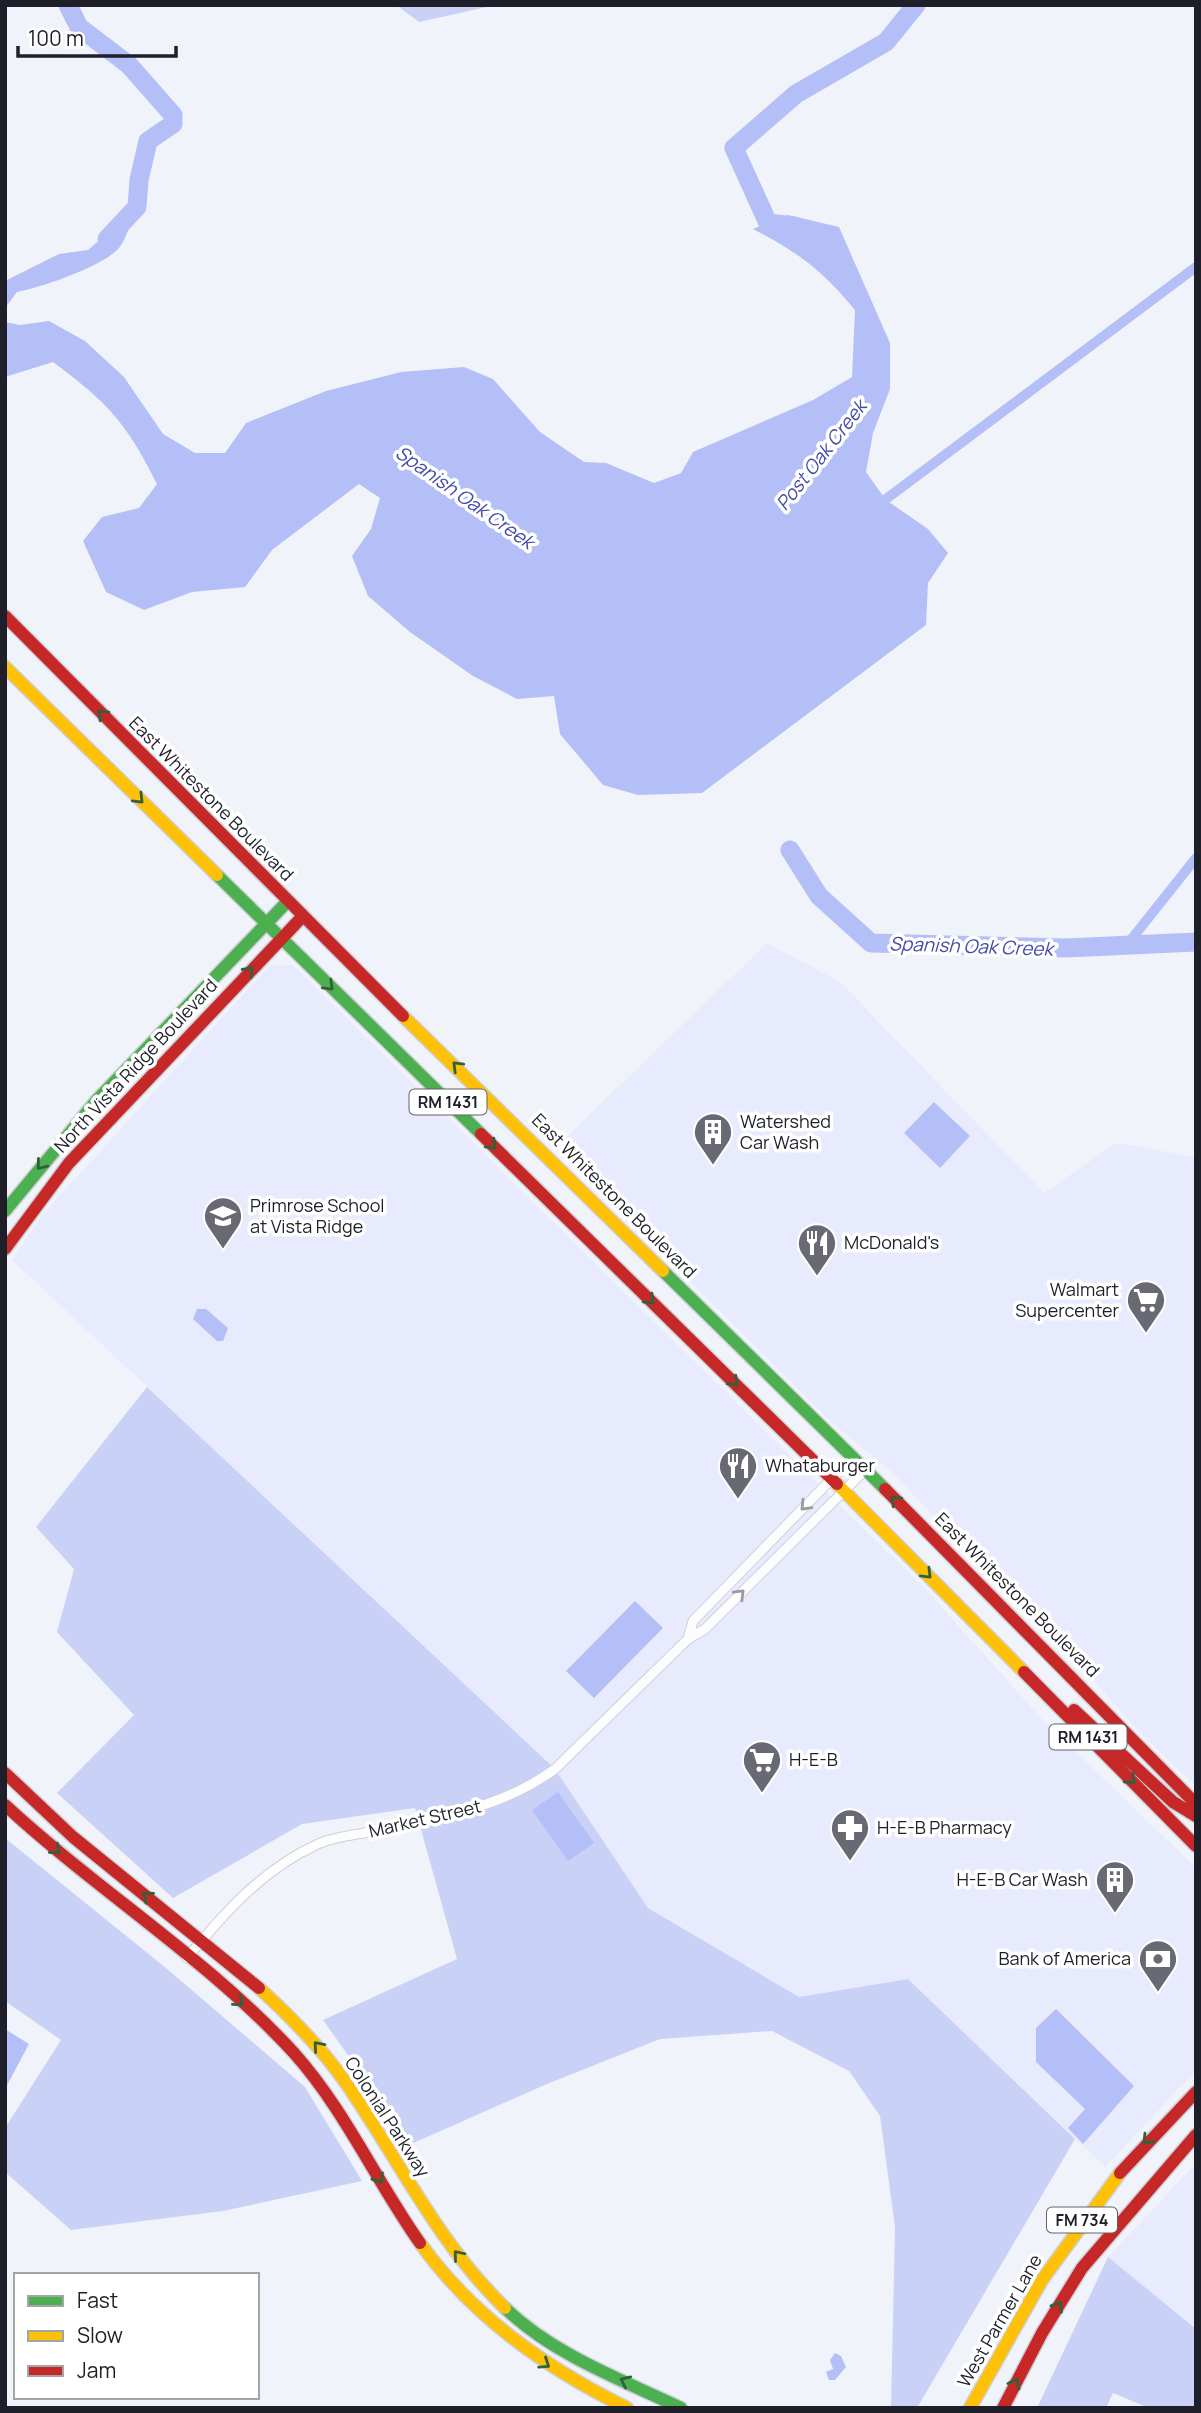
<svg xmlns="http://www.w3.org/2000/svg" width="1201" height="2413" font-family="Manrope,sans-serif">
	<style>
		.built { fill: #e8ebfd }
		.forest { fill: #cad1f7 }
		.water { fill: #b5bff7 }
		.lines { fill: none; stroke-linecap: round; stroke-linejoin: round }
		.canal { stroke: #b5bff7; stroke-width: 10 }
		.river { stroke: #b5bff7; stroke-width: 19 }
		.street-casing { stroke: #ced0d7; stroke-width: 11 }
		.fast-casing { stroke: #ced0d7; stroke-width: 15 }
		.slow-casing { stroke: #ced0d7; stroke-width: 15 }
		.jam-casing { stroke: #ced0d7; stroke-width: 15 }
		.street { stroke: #fdfdfe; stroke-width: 9 }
		.fast { stroke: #4caf50; stroke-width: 12 }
		.slow { stroke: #ffc107; stroke-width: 12 }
		.jam { stroke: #c62828; stroke-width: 12 }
		.oneway { stroke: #33603a }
		.oneway2 { stroke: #99999e }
		.labels { text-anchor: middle; stroke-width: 7; stroke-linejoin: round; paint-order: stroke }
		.shield { fill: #fff; stroke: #626268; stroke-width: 2 }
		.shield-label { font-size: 16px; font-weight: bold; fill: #1e1f28 }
		.street-label { font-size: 18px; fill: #1e1f28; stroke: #fff }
		.poi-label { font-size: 18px; fill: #1e1f28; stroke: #fff; text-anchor: start }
		.water-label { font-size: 19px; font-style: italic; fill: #444ba4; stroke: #fff }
	</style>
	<rect width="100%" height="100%" fill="#f1f3fb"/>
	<path class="built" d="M767 943 840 982 1044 1193 1116 1143 1196 1157V1786L1135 1728 1054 1634 968 1553 894 1474 830 1421 556 1147Z
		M270 965H293L929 1593 1040 1717 1196 1868V2071L1105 2167 908 1979 799 1997 648 1908 555 1769 12 1260 42 1215Z
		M1196 2163V2329L1108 2257Z"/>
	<path class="forest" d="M396 5H496L419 22Z
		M147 1387 555 1769 648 1908 799 1997 908 1979 1075 2139 917 2408H891L895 2227 880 2116 849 2071 772 2031 660 2039 547 2084 411 2144 323 2020 457 1959 415 1808 302 1824 173 1898 57 1793 134 1715 57 1632 74 1569 36 1527Z
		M5 1838 166 1968 305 2087 362 2181 223 2211 71 2230 5 2172V2128L61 2040 5 2001Z
		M1108 2257 1196 2329V2408H1149L1113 2393 1106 2408H1037Z"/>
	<path class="water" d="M137 207C132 218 127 238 119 248 102 267 42 287 17 292L5 308V281L59 254 88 250Z
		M788 215 839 227 890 343V389L873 433 866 472 886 500 928 529 948 553 928 583 926 625 702 793 638 795 603 785 560 734 554 696 517 699 473 676 410 632 368 596 352 556 371 529 380 498 359 484 272 550 245 587 192 592 144 610 106 592 83 541 102 517 139 508 157 484C127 423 107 402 53 362L5 377V322L20 325 49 321 85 341 124 377 163 434 195 453H225L246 423 326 391 401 372 464 367 493 379 540 432 584 462 606 463 654 483 681 473 693 452 813 400 852 377 855 310C822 270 799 253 753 229Z
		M934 1102 970 1136 940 1168 904 1133Z
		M197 1309H206L228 1328 223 1341H217L193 1319Z
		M635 1601 663 1628 594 1698 566 1671Z
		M558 1792 594 1843 568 1861 532 1810Z
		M1056 2009 1134 2086 1083 2144 1068 2128 1085 2109 1036 2062V2028Z
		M5 2029 29 2044 5 2089Z
		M835 2353 841 2356 846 2367 835 2380H829L826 2372 833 2369 830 2360Z"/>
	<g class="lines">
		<path class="canal" d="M874 508 1196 267
			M1126 946 1196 858"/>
		<path class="river" d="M68 5 79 27 129 65 173 115V124L148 141 139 180 137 207 107 239
			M794 226 768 223 734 148 796 94 886 42 916 5
			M790 850 819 896 871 943 1066 948 1196 942"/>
		<g class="street-casing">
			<path id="street" d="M688 1639 693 1621 853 1457
				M187 1958C225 1912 263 1869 318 1844 334 1837 353 1835 370 1832 438 1816 497 1811 555 1769L688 1639 705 1629 865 1470"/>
		</g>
		<g class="fast-casing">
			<path id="fast" d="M217 875 481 1134
				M5 1211 96 1101 288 901
				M663 1271 885 1489
				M505 2308C554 2355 620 2379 681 2408"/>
		</g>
		<g class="slow-casing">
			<path id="slow" d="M5 667 217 875
				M403 1016 663 1271
				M837 1484 1024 1672
				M259 1988C292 2018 323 2049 348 2086 400 2162 438 2243 505 2308
				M420 2243C473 2317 546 2368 627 2408
				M970 2408 1042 2280 1120 2173"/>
		</g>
		<g class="jam-casing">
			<path id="jam" d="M5 616 403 1016
				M481 1134 837 1484
				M5 1249 69 1163 303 916
				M885 1489 1196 1804
				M1024 1672 1196 1846
				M1074 1710 1173 1802 1196 1816
				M5 1773 73 1837 259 1988
				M5 1805C98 1891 209 1960 294 2053 345 2110 376 2181 420 2243
				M1120 2173 1196 2092
				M1003 2408 1042 2333 1082 2268 1196 2135"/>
		</g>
		<use href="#street" class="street"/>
		<use href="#fast" class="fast"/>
		<use href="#slow" class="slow"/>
		<use href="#jam" class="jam"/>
	</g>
	<defs><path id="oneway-chevron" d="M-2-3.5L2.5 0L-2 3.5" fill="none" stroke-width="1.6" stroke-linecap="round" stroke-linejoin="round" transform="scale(1.75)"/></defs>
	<g class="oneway">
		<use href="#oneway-chevron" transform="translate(102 714) rotate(-135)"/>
		<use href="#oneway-chevron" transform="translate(139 799) rotate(45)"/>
		<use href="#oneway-chevron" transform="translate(249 971) rotate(-46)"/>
		<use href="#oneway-chevron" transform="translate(329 986) rotate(44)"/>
		<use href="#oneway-chevron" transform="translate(457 1066) rotate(-136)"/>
		<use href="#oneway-chevron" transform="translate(492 1145) rotate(44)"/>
		<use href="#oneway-chevron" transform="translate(41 1165) rotate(129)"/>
		<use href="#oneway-chevron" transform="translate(650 1300) rotate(45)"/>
		<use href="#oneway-chevron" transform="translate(734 1382) rotate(44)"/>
		<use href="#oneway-chevron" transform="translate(895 1500) rotate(-136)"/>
		<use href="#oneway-chevron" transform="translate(927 1574) rotate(45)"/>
		<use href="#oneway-chevron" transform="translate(1131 1780) rotate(45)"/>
		<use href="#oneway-chevron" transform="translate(56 1850) rotate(40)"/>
		<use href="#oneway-chevron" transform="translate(147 1896) rotate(-141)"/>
		<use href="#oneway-chevron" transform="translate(239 2002) rotate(41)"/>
		<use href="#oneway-chevron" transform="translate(318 2046) rotate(-131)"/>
		<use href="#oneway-chevron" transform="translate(1147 2140) rotate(133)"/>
		<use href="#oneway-chevron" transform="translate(379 2179) rotate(59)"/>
		<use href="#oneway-chevron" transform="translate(458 2255) rotate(-130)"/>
		<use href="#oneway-chevron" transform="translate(1058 2306) rotate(-59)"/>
		<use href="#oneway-chevron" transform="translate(545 2364) rotate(34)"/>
		<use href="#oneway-chevron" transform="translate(625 2381) rotate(-155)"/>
		<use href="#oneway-chevron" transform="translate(1015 2383) rotate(-64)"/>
	</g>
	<g class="oneway2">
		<use href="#oneway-chevron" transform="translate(805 1506) rotate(134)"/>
		<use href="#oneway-chevron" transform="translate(740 1594) rotate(-45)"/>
	</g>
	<defs>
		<g id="building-pin" transform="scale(2.0125)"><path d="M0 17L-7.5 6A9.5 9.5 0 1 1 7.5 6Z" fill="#686972" stroke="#fff"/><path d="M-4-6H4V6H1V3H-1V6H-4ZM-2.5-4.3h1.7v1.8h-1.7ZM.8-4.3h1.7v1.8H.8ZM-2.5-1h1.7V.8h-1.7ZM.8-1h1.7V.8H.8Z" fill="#fff"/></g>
		<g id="school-pin" transform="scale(2.0125)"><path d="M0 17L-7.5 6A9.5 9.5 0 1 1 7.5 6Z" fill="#686972" stroke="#fff"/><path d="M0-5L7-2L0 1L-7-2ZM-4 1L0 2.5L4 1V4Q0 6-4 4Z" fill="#fff"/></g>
		<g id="restaurant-pin" transform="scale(2.0125)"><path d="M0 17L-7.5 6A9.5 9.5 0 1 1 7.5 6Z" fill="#686972" stroke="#fff"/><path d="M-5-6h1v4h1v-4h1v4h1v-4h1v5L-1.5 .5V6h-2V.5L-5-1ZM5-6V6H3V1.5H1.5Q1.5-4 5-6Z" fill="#fff"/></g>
		<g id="supermarket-pin" transform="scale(2.0125)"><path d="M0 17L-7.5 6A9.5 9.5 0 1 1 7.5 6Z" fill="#686972" stroke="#fff"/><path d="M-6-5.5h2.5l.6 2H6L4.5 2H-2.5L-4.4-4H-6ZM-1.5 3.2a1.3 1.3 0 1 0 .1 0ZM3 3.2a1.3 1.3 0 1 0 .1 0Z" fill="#fff"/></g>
		<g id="pharmacy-pin" transform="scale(2.0125)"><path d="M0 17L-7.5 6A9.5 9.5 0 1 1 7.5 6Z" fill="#686972" stroke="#fff"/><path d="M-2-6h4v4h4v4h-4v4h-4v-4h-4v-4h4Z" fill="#fff"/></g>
		<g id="bank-pin" transform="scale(2.0125)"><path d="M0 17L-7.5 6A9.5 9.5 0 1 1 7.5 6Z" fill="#686972" stroke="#fff"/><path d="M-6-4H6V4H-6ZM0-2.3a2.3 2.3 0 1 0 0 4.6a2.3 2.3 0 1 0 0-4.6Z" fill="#fff"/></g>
	</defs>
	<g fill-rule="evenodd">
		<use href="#building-pin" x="713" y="1132"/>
		<use href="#school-pin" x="223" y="1216"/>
		<use href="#restaurant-pin" x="817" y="1243"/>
		<use href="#supermarket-pin" x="1146" y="1300"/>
		<use href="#restaurant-pin" x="738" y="1466"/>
		<use href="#supermarket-pin" x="762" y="1760"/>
		<use href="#pharmacy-pin" x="850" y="1828"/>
		<use href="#building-pin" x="1115" y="1880"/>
		<use href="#bank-pin" x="1158" y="1959"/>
	</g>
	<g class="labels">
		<g class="shield">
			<rect x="409.5" y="1089.5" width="77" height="25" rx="5"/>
			<rect x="1049.5" y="1724.5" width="77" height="25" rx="5"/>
			<rect x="1047" y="2207.5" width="70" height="25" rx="5"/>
		</g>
		<g class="shield-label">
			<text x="448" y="1108">RM 1431</text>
			<text x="1088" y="1743">RM 1431</text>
			<text x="1082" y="2226">FM 734</text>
		</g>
		<g class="street-label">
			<text transform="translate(211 799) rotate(45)" y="6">East Whitestone Boulevard</text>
			<text transform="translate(136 1066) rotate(-47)" y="6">North Vista Ridge Boulevard</text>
			<text transform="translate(614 1196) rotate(45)" y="6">East Whitestone Boulevard</text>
			<text transform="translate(1017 1595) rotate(45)" y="6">East Whitestone Boulevard</text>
			<text transform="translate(425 1819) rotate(-13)" y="6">Market Street</text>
			<text transform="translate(387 2117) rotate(57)" y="6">Colonial Parkway</text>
			<text transform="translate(1000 2321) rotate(-60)" y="6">West Parmer Lane</text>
		</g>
		<g class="poi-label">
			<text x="740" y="1128">Watershed<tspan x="740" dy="21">Car Wash</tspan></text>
			<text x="250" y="1212">Primrose School<tspan x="250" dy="21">at Vista Ridge</tspan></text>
			<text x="844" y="1249">McDonald's</text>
			<text x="1119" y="1296" text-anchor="end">Walmart<tspan x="1119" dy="21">Supercenter</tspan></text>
			<text x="765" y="1472">Whataburger</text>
			<text x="789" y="1766">H-E-B</text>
			<text x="877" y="1834">H-E-B Pharmacy</text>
			<text x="1088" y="1886" text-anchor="end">H-E-B Car Wash</text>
			<text x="1131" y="1965" text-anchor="end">Bank of America</text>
		</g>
		<g class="water-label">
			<text transform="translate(821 455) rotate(-52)" y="7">Post Oak Creek</text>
			<text transform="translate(465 497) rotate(35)" y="7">Spanish Oak Creek</text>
			<text transform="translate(971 946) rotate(2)" y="7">Spanish Oak Creek</text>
		</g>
	</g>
	<rect width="1201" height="2413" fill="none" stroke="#1e1f28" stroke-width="14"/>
	<rect x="14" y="2273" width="245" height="126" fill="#ffffff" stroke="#a5a5a9" stroke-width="2"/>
	<rect x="28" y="2296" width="35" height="10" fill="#4caf50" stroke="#a5a5a9" stroke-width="2"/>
	<text x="77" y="2308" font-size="21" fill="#1e1f28">Fast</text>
	<rect x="28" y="2331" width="35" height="10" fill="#ffc107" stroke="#a5a5a9" stroke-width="2"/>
	<text x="77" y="2343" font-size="21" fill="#1e1f28">Slow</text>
	<rect x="28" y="2366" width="35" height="10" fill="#c62828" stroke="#a5a5a9" stroke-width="2"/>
	<text x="77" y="2378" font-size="21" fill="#1e1f28">Jam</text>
	<path d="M18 46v10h158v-10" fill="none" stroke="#1e1f28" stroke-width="3.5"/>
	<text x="28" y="46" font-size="21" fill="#1e1f28" stroke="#ffffff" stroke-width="5" paint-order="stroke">100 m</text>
</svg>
